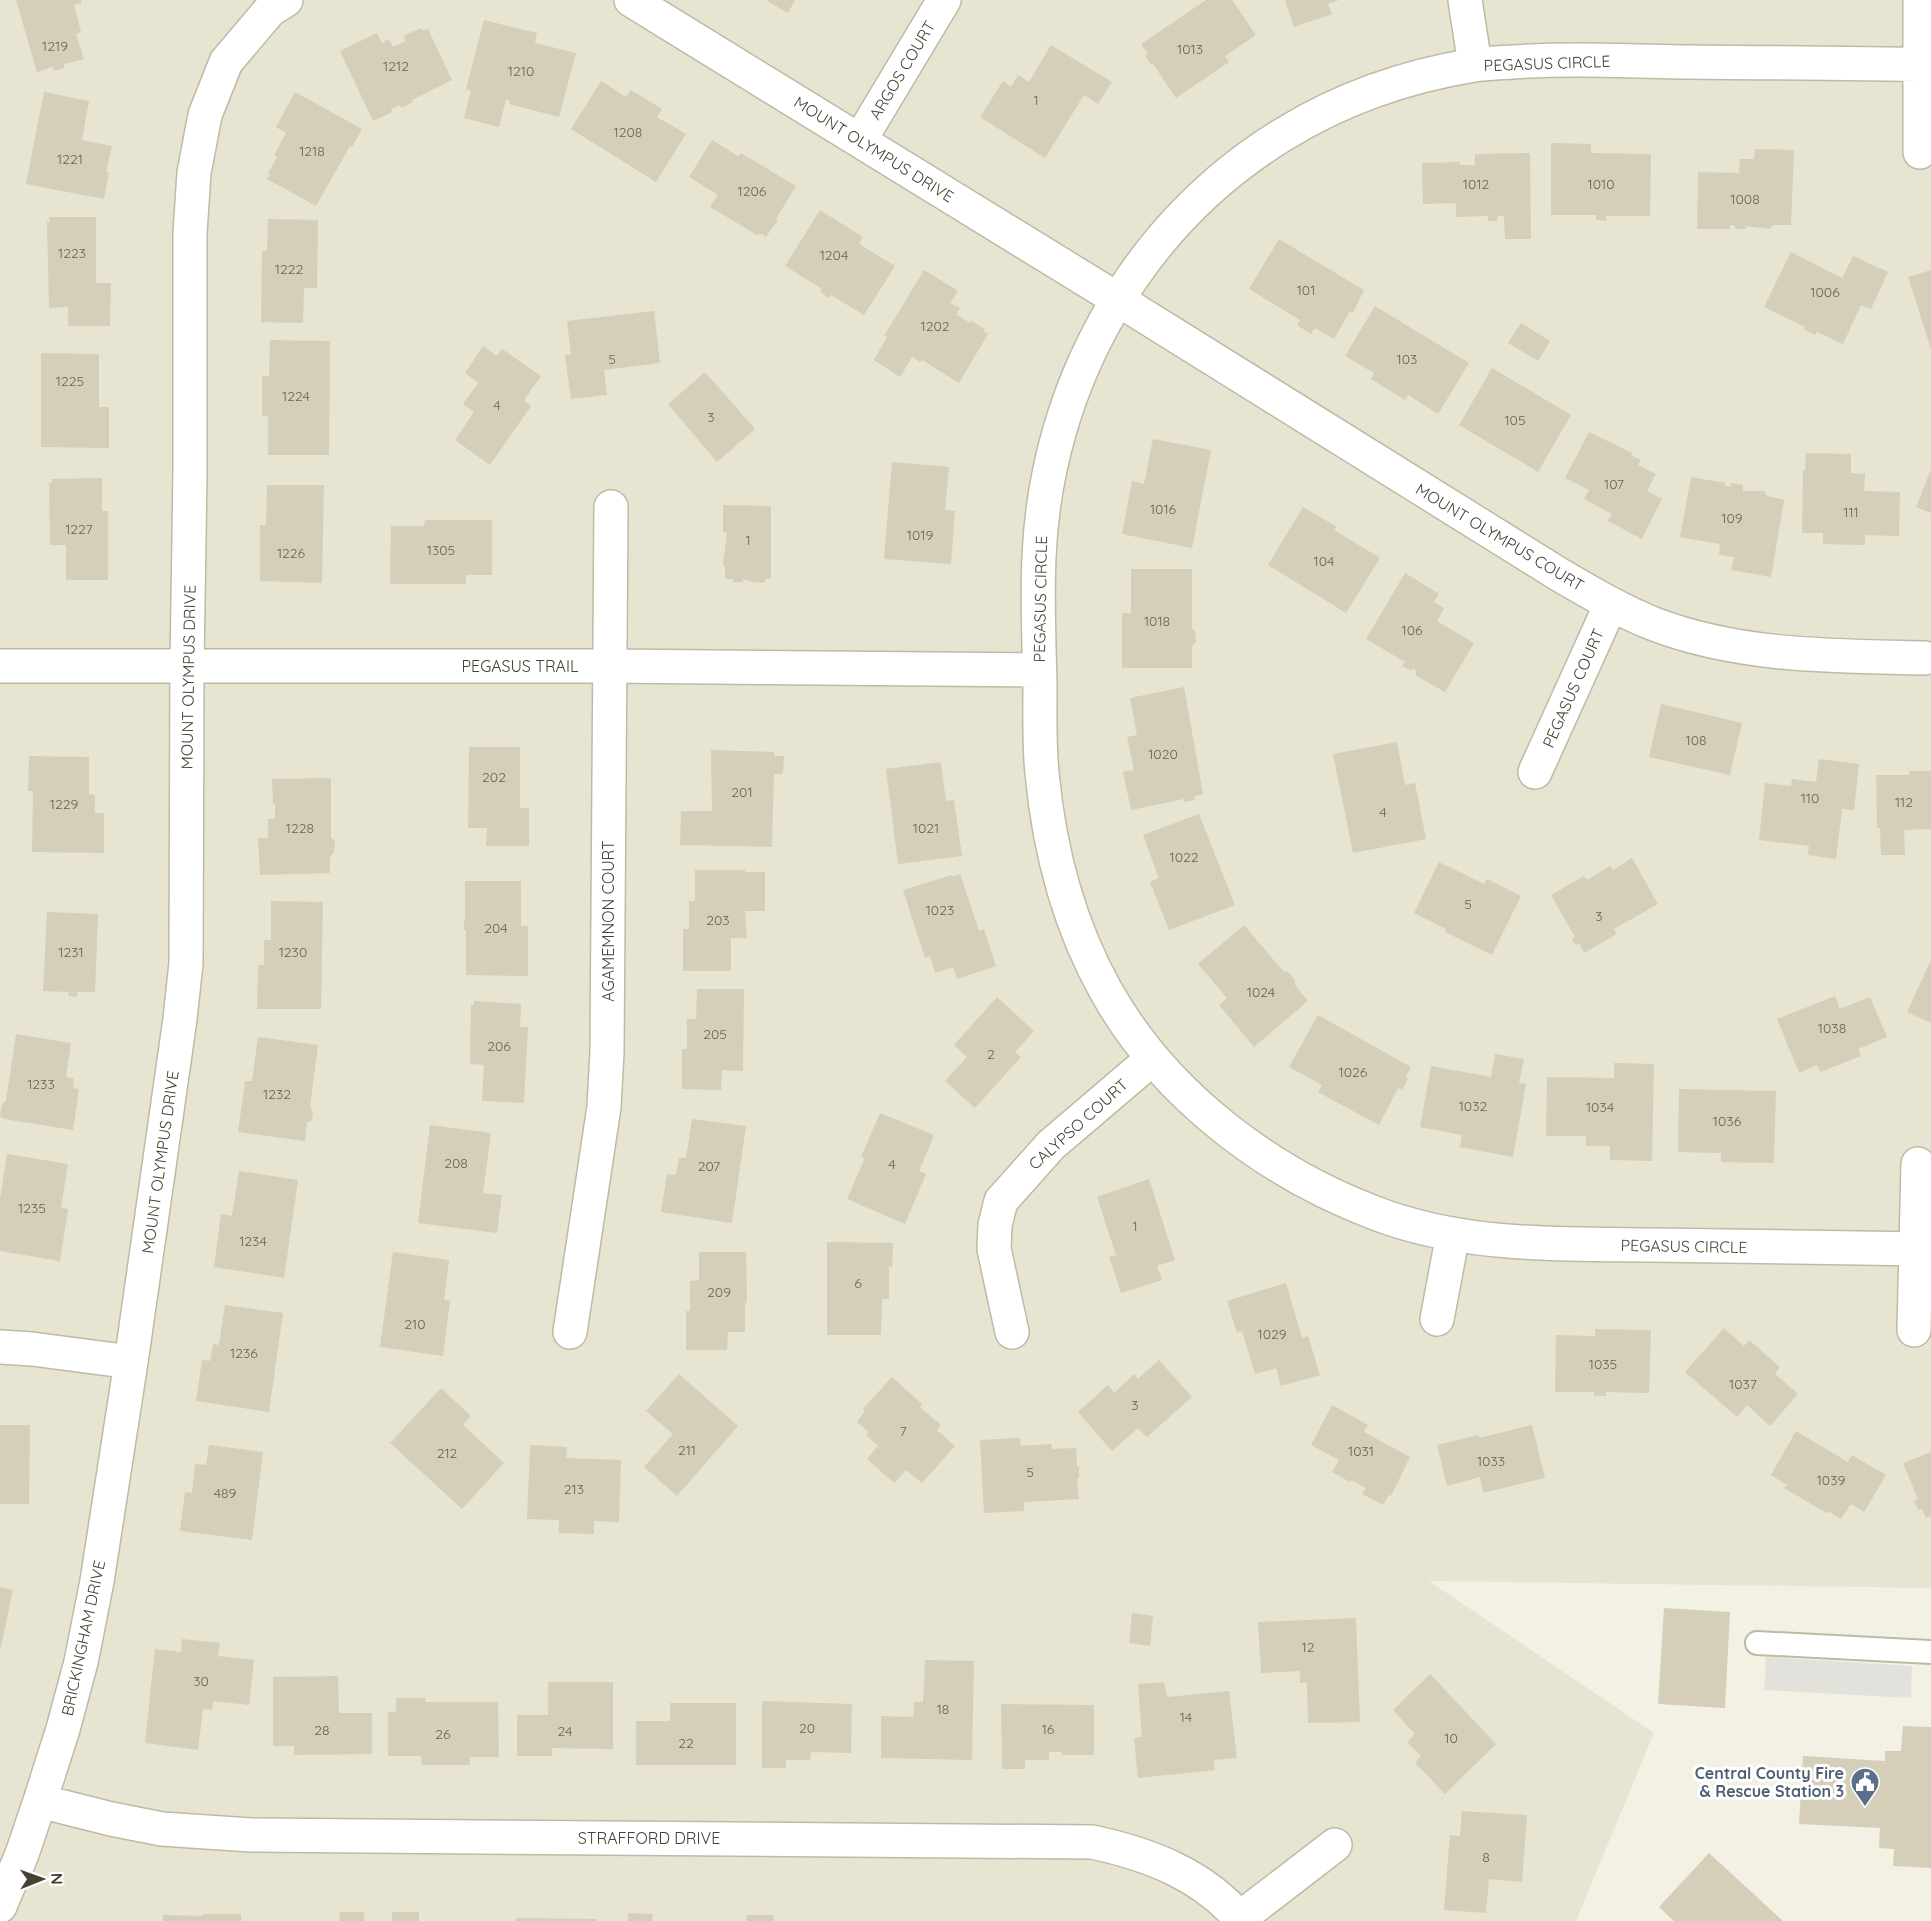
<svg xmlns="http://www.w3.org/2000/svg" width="1931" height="1921" font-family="Quicksand,sans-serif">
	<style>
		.residential { fill: #e7e4d1 }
		.parking { fill: #e3e1dc }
		.building { fill: #d5ceb8 }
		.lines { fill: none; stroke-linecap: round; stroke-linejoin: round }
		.lane-casing { stroke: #bfbaa5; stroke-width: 26 }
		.street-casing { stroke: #bfbaa5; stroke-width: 36 }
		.lane { stroke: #fff; stroke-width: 22 }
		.street { stroke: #fff; stroke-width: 33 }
		.labels { text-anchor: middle; stroke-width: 6; stroke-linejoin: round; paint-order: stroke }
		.number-label { font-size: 14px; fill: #696454 }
		.street-label { font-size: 16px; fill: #454133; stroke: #fff }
		.service-label { font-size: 16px; font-weight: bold; fill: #4e5e75; stroke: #fff; text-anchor: end }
	</style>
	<rect width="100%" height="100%" fill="#f3f1e3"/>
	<path class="residential" d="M0 0H1931V1588L1429 1581 1654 1733 1576 1921H0Z"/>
	<path class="parking" d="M1766 1657 1912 1666 1911 1698 1764 1690Z"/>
	<path class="building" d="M16 0H81L82 3 74 5 81 32 76 34 84 59 64 64V68L54 71 52 67 37 72Z
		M766 0H795L788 13Z
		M1206 0H1232L1256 35 1225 56 1229 62 1176 98 1153 64 1151 65 1145 56 1148 54 1141 44Z
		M1285 0H1339L1328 4 1332 14 1294 27Z
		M484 20 537 33 535 43 576 53 559 117 509 104 510 101 506 100 499 127 464 118 471 91 466 89Z
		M421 28 423 31 428 29 452 80 412 100 413 102 401 108 400 105 391 109 392 112 373 121 340 51 377 33 382 43 389 39 393 47 406 41 403 36Z
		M1051 45 1112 82 1098 104 1084 95 1045 158 980 117 1003 81 1011 87 1018 75 1029 82Z
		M601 81 626 97 631 90 662 109 657 117 686 134 656 182 571 129Z
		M44 92 89 101 82 140 112 146 106 172 109 173 104 199 26 184Z
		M295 92 362 129 352 147 350 146 316 206 267 179 270 174 268 173 277 157 274 155 286 133 276 127Z
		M712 140 738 156 741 153 796 186 776 219 778 220 766 237 762 234 757 235 710 207 718 195 689 177Z
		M1551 143 1591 144V153L1651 154 1650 216H1606V221L1596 220V215H1551Z
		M1755 149 1794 150 1791 225H1773L1770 229 1746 226V229H1735V226L1730 225V229H1697L1698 172 1739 173 1740 159H1754Z
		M1530 153 1531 239H1505L1504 216H1497V221H1488V216L1456 217V203L1423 204 1422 163 1460 162V165H1475V154Z
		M820 210 863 237 859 244 895 266 864 315 831 295 829 298 820 292 822 289 785 266Z
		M49 217H96V283H111L110 326H68V307L49 308 47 222H49Z
		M268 219 318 220 317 288H304L303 323 261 322 262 251H267Z
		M1279 239 1364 290 1353 313 1350 311 1334 339 1315 328 1311 334 1297 325 1300 320 1249 289Z
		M1791 252 1842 278 1853 256 1888 272 1871 309 1861 305 1843 344 1817 332 1815 335 1804 330 1805 327 1764 307Z
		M924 270 958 291 950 303 960 308 956 314 970 323 971 321 985 329 983 331 988 334 959 383 922 360 920 362 912 357 900 377 874 360 887 337 884 336Z
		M1931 270V349L1908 277Z
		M1375 306 1469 363 1438 414 1408 395 1405 400 1371 379 1374 373 1345 356Z
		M654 311 660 363 604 370 607 395 571 399 565 355 571 354 567 321Z
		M1521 323 1550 341 1538 361 1508 343Z
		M270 340 330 341 329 455H268V416H262V376H269Z
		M483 346 497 356 502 349 541 376 524 400 531 406 490 465 455 440 474 412 463 404 478 383 465 373Z
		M41 353 99 354V407H109V448L41 447Z
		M1492 368 1571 415 1538 472 1459 425Z
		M705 372 755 429 717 462 668 404Z
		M1589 432 1632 453 1631 455 1641 460 1638 465 1656 474 1647 491 1662 499 1642 539 1608 521 1612 514 1584 499 1589 490 1565 478Z
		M1153 439 1211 450 1192 548 1122 534 1132 481 1144 484Z
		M1806 453 1851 454V473L1865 474 1864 491 1900 492 1899 536 1865 535V545L1823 544V533H1802L1803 470 1805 471Z
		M892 462 949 467 945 510 955 511 951 564 884 559Z
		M1931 469V513L1916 507Z
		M1691 477 1725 483V486L1731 487V483L1743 485V491H1764L1767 496 1784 500 1771 577 1731 570 1734 557 1719 555 1720 544 1680 537Z
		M102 478V511H108V580H66V545H50L49 483H52V479Z
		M267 485H324L322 583 260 581V525H266Z
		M723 505 771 506V579H766L764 583 752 582 743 579V582H733V579H725V568L723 564 727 533 723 532Z
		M1303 507 1337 527 1334 530 1380 558 1346 613 1268 565Z
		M425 520H492V575H466V584H390L391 526H424Z
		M1131 569H1192V628L1195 632 1196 642 1192 646V668H1122V613H1131Z
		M1405 573 1439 594 1434 602 1444 608 1437 621 1474 643 1445 692 1415 675 1417 671 1413 668 1412 671 1402 666 1405 662 1366 639Z
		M1184 687 1203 794 1194 796 1195 800 1184 802V799L1131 810 1123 772 1134 770 1127 737 1137 735 1130 698Z
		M1661 704 1742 723 1730 775 1649 757Z
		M1397 742 1405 785 1415 783 1426 839 1353 853 1333 754Z
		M469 747H520V808H529V846H486L487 828H468Z
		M711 750 774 752V756H784L783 774H774L772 847 680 845 681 811H712Z
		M29 756 89 757V794L95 795V813H104V853L32 852 33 791H28Z
		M1819 759 1859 764 1854 810 1842 809 1836 859 1808 855 1809 846 1759 840 1765 783 1791 786 1792 779 1816 782Z
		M941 762 946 801 954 800 962 856 898 864 886 769Z
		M1909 771H1931V829L1904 830 1905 855H1881L1880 828H1877L1876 775H1910Z
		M331 778V838L335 841 334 853 330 857V873L260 875 258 838H268V819H275V804H273L272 779Z
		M1199 814 1235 905 1169 930 1150 882 1159 878 1143 835Z
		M1632 858 1658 904 1614 929 1617 934 1584 953 1579 943 1576 945 1572 939 1575 937 1551 895 1584 876 1587 880 1610 866 1613 870Z
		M1439 862 1484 884 1487 879 1521 896 1492 955 1445 932 1446 929 1414 913Z
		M695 870H745V872H765V911H745L747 938H731V971H683V929H689V901H695Z
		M960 874 979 931 984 929 996 966 957 979 953 967 935 973 930 956 925 958 903 890 952 875V877Z
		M465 881H521V926H528V976L466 975V930H464V920H465Z
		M271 901 323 902 321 1009H257L258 965H264V940H271Z
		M47 912 98 914 95 992H77V997L68 996 69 992 43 991Z
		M1244 925 1283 971 1288 972 1295 980V985L1308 1001 1254 1047 1219 1005 1227 998 1198 964Z
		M1931 960V1023L1907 1012Z
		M697 989H744L743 1071 722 1070 721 1090 682 1089V1049H687V1019H696Z
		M1835 996 1840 1009 1870 997 1887 1037 1858 1049 1861 1056 1820 1072 1817 1065 1799 1073 1777 1019Z
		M997 997 1034 1031 1015 1052 1021 1057 975 1108 945 1081 967 1057 954 1045Z
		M474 1001 521 1004 520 1027H528L524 1103 482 1101 484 1065 470 1064 471 1005H474Z
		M1318 1015 1411 1067 1406 1077 1408 1079 1402 1090 1398 1088 1379 1125 1318 1092 1322 1085 1289 1067Z
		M16 1034 71 1043 66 1077 74 1079 73 1088 79 1089 73 1130 4 1119 0 1116 2 1105 6 1101Z
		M258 1037 318 1045 310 1107 313 1112 312 1120 307 1123 305 1141 238 1132 245 1081H252Z
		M1495 1054 1524 1059 1519 1083 1526 1084 1513 1157 1460 1147 1462 1135 1420 1127 1431 1066 1491 1077Z
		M1614 1063 1654 1064 1652 1161 1610 1160V1146H1586V1136H1546L1547 1077 1614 1078Z
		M1679 1089 1776 1091 1774 1163 1721 1162V1153L1678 1152Z
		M880 1113 934 1135 919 1171 926 1174 905 1224 847 1199 865 1158 861 1157Z
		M692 1119 746 1126 732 1223 661 1212 667 1174 676 1175 679 1158H686Z
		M430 1125 491 1133 483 1193 502 1195 497 1233 418 1223Z
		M7 1154 68 1164 61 1208 68 1209 60 1261 0 1251V1199Z
		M239 1171 298 1180 284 1278 214 1267 221 1214 232 1216Z
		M1149 1179 1175 1260 1157 1266 1162 1280 1121 1293 1109 1257 1116 1255 1097 1197Z
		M827 1242 893 1243 892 1267H889V1299H882L881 1335H827Z
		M393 1252 449 1260 444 1300 450 1301 443 1356 380 1347Z
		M699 1252H746L747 1303H745V1332H728L727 1350H686V1311H690V1281L699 1280Z
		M1286 1283 1302 1338 1308 1336 1320 1375 1281 1386 1276 1368 1255 1374 1242 1331 1237 1333 1227 1301Z
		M225 1305 283 1313 269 1412 196 1401 202 1360 210 1361 213 1344 219 1345Z
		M1724 1328 1744 1346 1749 1340 1780 1367 1775 1374 1798 1394 1770 1426 1747 1405 1737 1417 1685 1372Z
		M1595 1329 1651 1330 1649 1393 1606 1392V1396H1594V1392H1555L1556 1335 1595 1336Z
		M1159 1360 1192 1397 1147 1437 1138 1428 1112 1451 1078 1412 1108 1385 1114 1393 1134 1374 1138 1379Z
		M679 1374 738 1426 677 1496 644 1467 673 1434 646 1411Z
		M892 1377 922 1404 920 1407 941 1425 937 1430 955 1446 922 1483 906 1470 894 1483 867 1459 878 1446 866 1435 869 1432 857 1422 865 1411 863 1409Z
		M441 1388 471 1416 463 1425 504 1463 462 1509 390 1443Z
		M1332 1405 1368 1425 1364 1432 1410 1457 1391 1496 1389 1495 1383 1505 1362 1494 1366 1488 1351 1480 1350 1482 1332 1472 1339 1460 1311 1445Z
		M0 1425H30L29 1504H0Z
		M1532 1425 1545 1478 1483 1493 1480 1477 1447 1486 1437 1445 1479 1435V1438Z
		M1796 1431 1848 1462 1852 1455 1886 1475 1864 1512 1851 1504 1841 1519 1828 1511 1827 1513 1784 1488 1787 1485 1771 1475Z
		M1020 1438 1021 1446 1051 1444 1052 1449 1076 1448 1077 1467 1079 1466V1478H1077L1079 1499 1024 1502V1511L984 1513 980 1440Z
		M209 1445 263 1452 252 1540 180 1531 185 1492 192 1493 195 1464 206 1465Z
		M530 1445 567 1447 566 1458 621 1460 619 1522 594 1521V1534L559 1533V1520L527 1519Z
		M1931 1452V1516L1926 1518 1922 1509 1918 1510 1914 1500 1918 1499 1903 1463Z
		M0 1587 13 1590 1 1647H0Z
		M1664 1608 1730 1612 1725 1708 1658 1704Z
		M1132 1613 1153 1616 1150 1646 1129 1643Z
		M1356 1618 1360 1722 1308 1723 1307 1683H1300V1671L1261 1673 1258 1622Z
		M182 1639 220 1643 218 1656 254 1660 249 1705 213 1701 212 1710 203 1709 198 1750 145 1743 155 1649 181 1652Z
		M925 1660 974 1661 972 1760 881 1758V1716L913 1717 914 1702H923Z
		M1430 1674 1496 1744 1445 1794 1415 1763 1421 1756 1407 1742 1415 1734 1393 1710Z
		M338 1676 339 1713H372V1754L294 1755V1746H273V1677Z
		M548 1682H613V1749L552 1748V1756H517V1715H548Z
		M1164 1682 1167 1697 1229 1691 1237 1758 1214 1760 1215 1770 1138 1778 1134 1738 1142 1737 1138 1684Z
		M396 1698H426L425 1702H498L499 1757H470V1765H422L421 1756H388V1712H396Z
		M762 1701 852 1704 851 1753 811 1752 810 1760H786V1768H762Z
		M670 1703H736V1765H636V1721H670Z
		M1001 1704 1094 1705V1755H1062V1752H1049V1760H1025V1769H1002Z
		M1903 1726 1931 1727V1868L1893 1866 1894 1849 1879 1848 1880 1828 1799 1824 1803 1756 1885 1761V1751H1901Z
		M1462 1811 1527 1815 1522 1882 1489 1879 1486 1913 1444 1910 1450 1835 1460 1836Z
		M1709 1853 1783 1921H1674L1659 1907Z
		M340 1912H364V1921H339Z
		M392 1912H419V1921H392Z
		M628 1913 653 1914 652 1921H628Z
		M203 1914H241V1921H163V1915L203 1916Z
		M746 1915H773L774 1921H747Z
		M516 1918 596 1919V1921H516Z"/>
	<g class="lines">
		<g class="lane-casing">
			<path id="lane" d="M1757 1643 1931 1652"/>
		</g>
		<g class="street-casing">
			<path id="street" d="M631 0 1117 299 1560 575C1591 593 1621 611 1654 624 1740 657 1834 656 1925 658
				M1465 0 1475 65
				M1920 0V152
				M1931 65C1851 63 1770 63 1689 62 1630 61 1571 58 1512 62 1499 63 1486 63 1474 65 1407 76 1341 99 1284 134 1136 224 1046 386 1039 557 1037 599 1039 642 1040 684 1040 713 1039 744 1042 773 1049 848 1069 925 1106 991 1163 1093 1266 1172 1375 1213 1462 1247 1560 1244 1651 1245 1745 1246 1838 1247 1931 1249
				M860 140 944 0
				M0 666H609L1039 670
				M1535 772 1611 604
				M1437 1319 1453 1234
				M1914 1330 1918 1164
				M570 1332 604 1107 607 1052 611 507
				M1012 1332 994 1249 995 1225 1001 1201 1051 1145 1152 1059
				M0 1347 32 1349 131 1362
				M40 1801 111 1819 162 1829 251 1835 1092 1842C1149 1854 1204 1875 1242 1921
				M0 1906 22 1854 40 1801 63 1729 81 1662 97 1581 131 1362 180 1019 186 963 187 666 190 472V233L194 173 205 115 226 62 270 10 286 0
				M1240 1918 1335 1845"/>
		</g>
		<use href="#lane" class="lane"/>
		<use href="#street" class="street"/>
	</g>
	<defs>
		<g id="civic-pin" transform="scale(1.5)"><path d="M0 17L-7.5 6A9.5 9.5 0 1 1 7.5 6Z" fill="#5c6f8a" stroke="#fff"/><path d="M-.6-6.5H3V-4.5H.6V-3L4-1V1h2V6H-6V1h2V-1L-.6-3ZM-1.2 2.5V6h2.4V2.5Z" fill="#fff"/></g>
	</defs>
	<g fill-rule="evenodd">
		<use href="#civic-pin" x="1865" y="1782"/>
	</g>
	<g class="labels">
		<g class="number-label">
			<text x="55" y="51">1219</text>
			<text x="1190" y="54">1013</text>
			<text x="396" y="71">1212</text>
			<text x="521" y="76">1210</text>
			<text x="1036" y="105">1</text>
			<text x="628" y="137">1208</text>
			<text x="312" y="156">1218</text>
			<text x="70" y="164">1221</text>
			<text x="1476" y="189">1012</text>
			<text x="1601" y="189">1010</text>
			<text x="752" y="196">1206</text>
			<text x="1745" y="204">1008</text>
			<text x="72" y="258">1223</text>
			<text x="834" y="260">1204</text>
			<text x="289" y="274">1222</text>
			<text x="1306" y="295">101</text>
			<text x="1825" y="297">1006</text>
			<text x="935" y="331">1202</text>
			<text x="612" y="364">5</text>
			<text x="1407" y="364">103</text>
			<text x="70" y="386">1225</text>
			<text x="296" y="401">1224</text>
			<text x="497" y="410">4</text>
			<text x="711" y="422">3</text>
			<text x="1515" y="425">105</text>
			<text x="1614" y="489">107</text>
			<text x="1163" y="514">1016</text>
			<text x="1851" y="517">111</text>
			<text x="1732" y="523">109</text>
			<text x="79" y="534">1227</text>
			<text x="920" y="540">1019</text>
			<text x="748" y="545">1</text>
			<text x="441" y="555">1305</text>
			<text x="291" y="558">1226</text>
			<text x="1324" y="566">104</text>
			<text x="1157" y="626">1018</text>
			<text x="1412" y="635">106</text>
			<text x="1696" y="745">108</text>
			<text x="1163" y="759">1020</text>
			<text x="494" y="782">202</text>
			<text x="742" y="797">201</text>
			<text x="1810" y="803">110</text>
			<text x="1904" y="807">112</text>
			<text x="64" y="809">1229</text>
			<text x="1383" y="817">4</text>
			<text x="300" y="833">1228</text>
			<text x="926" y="833">1021</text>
			<text x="1184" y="862">1022</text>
			<text x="1468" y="909">5</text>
			<text x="940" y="915">1023</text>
			<text x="1599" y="921">3</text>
			<text x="718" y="925">203</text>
			<text x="496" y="933">204</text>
			<text x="71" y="957">1231</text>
			<text x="293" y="957">1230</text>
			<text x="1261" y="997">1024</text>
			<text x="1832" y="1033">1038</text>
			<text x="715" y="1039">205</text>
			<text x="499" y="1051">206</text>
			<text x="991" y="1059">2</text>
			<text x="1353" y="1077">1026</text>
			<text x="41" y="1089">1233</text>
			<text x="277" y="1099">1232</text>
			<text x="1473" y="1111">1032</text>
			<text x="1600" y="1112">1034</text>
			<text x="1727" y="1126">1036</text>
			<text x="456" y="1168">208</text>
			<text x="892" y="1169">4</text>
			<text x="709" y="1171">207</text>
			<text x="32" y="1213">1235</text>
			<text x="1135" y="1231">1</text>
			<text x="253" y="1246">1234</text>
			<text x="858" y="1288">6</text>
			<text x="719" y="1297">209</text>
			<text x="415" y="1329">210</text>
			<text x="1272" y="1339">1029</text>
			<text x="244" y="1358">1236</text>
			<text x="1603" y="1369">1035</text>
			<text x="1743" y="1389">1037</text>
			<text x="1135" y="1410">3</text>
			<text x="903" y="1436">7</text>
			<text x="687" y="1455">211</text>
			<text x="1361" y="1456">1031</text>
			<text x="447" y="1458">212</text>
			<text x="1491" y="1466">1033</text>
			<text x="1030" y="1477">5</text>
			<text x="1831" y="1485">1039</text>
			<text x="574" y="1494">213</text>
			<text x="225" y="1498">489</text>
			<text x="1308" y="1652">12</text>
			<text x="201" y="1686">30</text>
			<text x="943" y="1714">18</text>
			<text x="1186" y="1722">14</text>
			<text x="807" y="1733">20</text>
			<text x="1048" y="1734">16</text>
			<text x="322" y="1735">28</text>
			<text x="565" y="1736">24</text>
			<text x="443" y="1739">26</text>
			<text x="1451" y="1743">10</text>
			<text x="686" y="1748">22</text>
			<text x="1486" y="1862">8</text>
		</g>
		<g class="street-label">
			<text transform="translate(1547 63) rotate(-2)" y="6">PEGASUS CIRCLE</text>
			<text transform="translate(902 70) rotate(-59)" y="6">ARGOS COURT</text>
			<text transform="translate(874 149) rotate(32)" y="6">MOUNT OLYMPUS DRIVE</text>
			<text transform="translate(1500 537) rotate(31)" y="6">MOUNT OLYMPUS COURT</text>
			<text transform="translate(1040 599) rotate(-89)" y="6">PEGASUS CIRCLE</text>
			<text x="520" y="672">PEGASUS TRAIL</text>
			<text transform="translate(188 677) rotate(-89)" y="6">MOUNT OLYMPUS DRIVE</text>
			<text transform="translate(1573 688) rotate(-66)" y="6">PEGASUS COURT</text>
			<text transform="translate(608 921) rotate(-90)" y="6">AGAMEMNON COURT</text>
			<text transform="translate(1078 1124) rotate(-42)" y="6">CALYPSO COURT</text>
			<text transform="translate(160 1162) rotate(-82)" y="6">MOUNT OLYMPUS DRIVE</text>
			<text transform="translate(1684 1246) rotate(1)" y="6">PEGASUS CIRCLE</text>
			<text transform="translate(83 1638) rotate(-78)" y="6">BRICKINGHAM DRIVE</text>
			<text x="649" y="1844">STRAFFORD DRIVE</text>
		</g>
		<g class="service-label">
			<text x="1844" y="1779">Central County Fire<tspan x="1844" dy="18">&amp; Rescue Station 3</tspan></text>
		</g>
	</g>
	<g transform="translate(42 1879) rotate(89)" stroke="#ffffff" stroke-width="4.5" paint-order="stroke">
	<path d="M0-4.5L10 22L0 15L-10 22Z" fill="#454133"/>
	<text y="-9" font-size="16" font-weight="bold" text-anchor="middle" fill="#454133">N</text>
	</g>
</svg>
